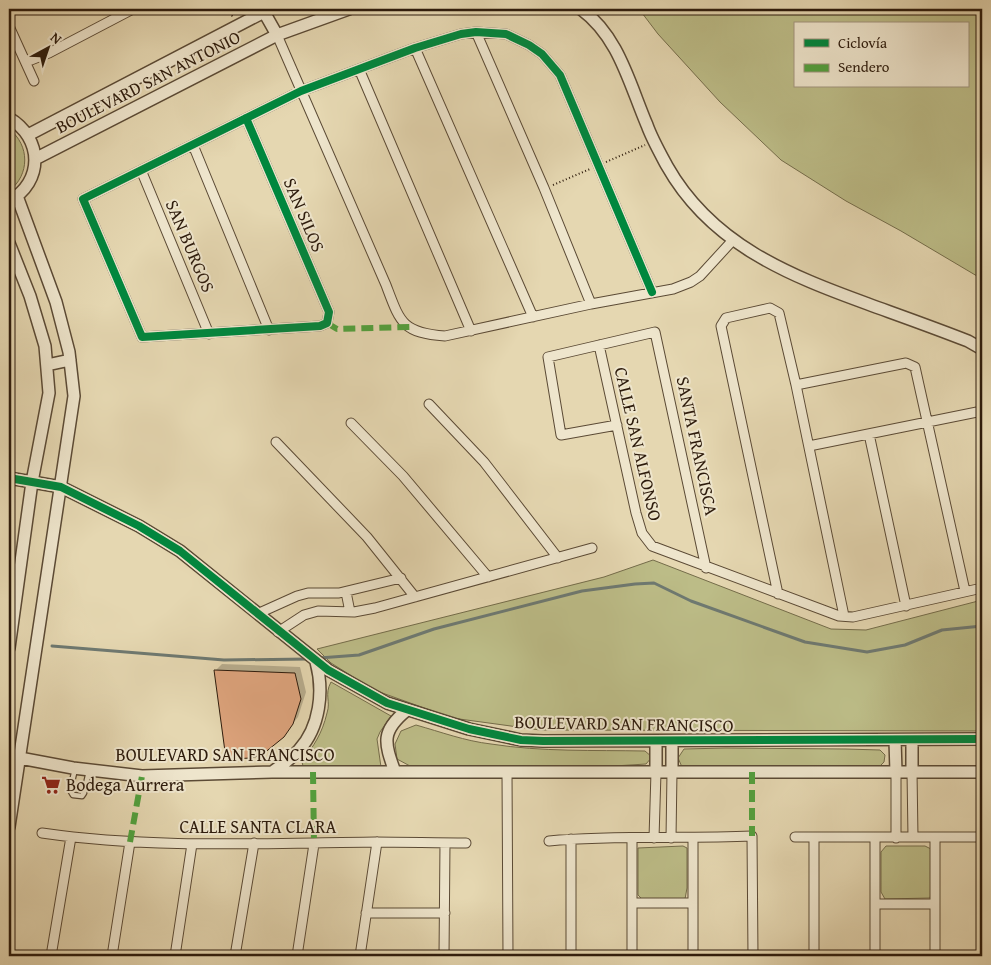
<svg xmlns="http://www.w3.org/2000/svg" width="991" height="965" font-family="'Gentium Book Plus',serif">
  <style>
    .green { fill: #bcbc87; stroke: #746c4a; fill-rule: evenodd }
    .shadow { fill: #0003 }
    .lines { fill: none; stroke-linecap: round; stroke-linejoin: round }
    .stream { stroke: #6e7971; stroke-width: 3 }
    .building { fill: #dea47d; stroke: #2d1b0c }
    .service-casing { stroke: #5b4a35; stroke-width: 7 }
    .minor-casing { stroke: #5b4a35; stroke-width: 11 }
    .tertiary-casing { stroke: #5b4a35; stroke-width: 14 }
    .path { stroke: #2d1b0c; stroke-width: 2; stroke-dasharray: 1 2.5; stroke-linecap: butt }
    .service { stroke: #eee5cc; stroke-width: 4.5 }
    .minor { stroke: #eee5cc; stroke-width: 9 }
    .tertiary { stroke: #eee5cc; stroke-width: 11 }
    .quiet { stroke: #52a13e; stroke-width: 6; stroke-dasharray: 12 6; stroke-linecap: butt }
    .cycleway-casing { stroke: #eee5cc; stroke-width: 11 }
    .cycleway { stroke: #00873e; stroke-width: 8 }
    .labels { text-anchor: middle; stroke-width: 4; stroke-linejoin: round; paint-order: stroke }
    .street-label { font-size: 18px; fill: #2d1b0c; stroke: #eee5cc }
    .poi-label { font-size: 18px; fill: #2d1b0c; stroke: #eee5cc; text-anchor: start }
  </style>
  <rect width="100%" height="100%" fill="#e5d7b1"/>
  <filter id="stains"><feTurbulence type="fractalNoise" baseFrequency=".004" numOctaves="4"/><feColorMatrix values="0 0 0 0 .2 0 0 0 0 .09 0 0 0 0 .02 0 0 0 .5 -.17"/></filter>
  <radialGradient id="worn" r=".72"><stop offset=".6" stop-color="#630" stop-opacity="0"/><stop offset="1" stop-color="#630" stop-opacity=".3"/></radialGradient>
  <!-- green -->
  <path class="green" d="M639,9H982V279L901,231L846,201L781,160L720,102L658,34ZM795,24H967V86H795Z
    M9,129C30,145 30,175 9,191Z
    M653,560L831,629L866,630L982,600V731L540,730L452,718L374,690L331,663L317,649L604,577Z
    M331,682L391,716L380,732L377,739L381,767L303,766L302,762C314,745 322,734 327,713C331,701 324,695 331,682Z
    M416,725C441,732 465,741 491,744C542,752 594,750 645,751L652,757L646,764C567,770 488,767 410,766L397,759L395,744L401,731Z
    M726,748L846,749L880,750L885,755L884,762L878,768L682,767L678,758L684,749Z
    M683,846L687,848V888L685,899L643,900L638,895V848Z
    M886,846H925L931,849L932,889L930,898L885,899L881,892V852Z"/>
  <!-- shadow -->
  <path class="shadow" d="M222,664L300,667L306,692L298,717L283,736L216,670Z"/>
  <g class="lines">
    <!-- stream -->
    <path class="stream" d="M52,646L224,660L308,659
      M319,658L359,655L434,629L582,591L635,584L654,583L691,601L805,642L867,652L905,645L942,630L982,626"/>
  </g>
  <!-- building -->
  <path class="building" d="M214,670L295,673L301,699L293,724L284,737L263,754L252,758L226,759Z"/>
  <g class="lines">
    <!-- service casing -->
    <g class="service-casing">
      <path id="service" d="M75,769L70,790L73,795L82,796L84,793L89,771"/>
    </g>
    <!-- minor casing -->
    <g class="minor-casing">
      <path id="minor" d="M9,26L34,81
        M476,32L544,188L591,304
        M277,35L386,285C400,322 402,333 445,336L591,304L673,289L691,282L700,276L733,240
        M415,48L533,317
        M26,62L49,53L133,9
        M359,69L471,331
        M246,118L329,312L327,323L320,326L142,337L83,199L301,91L415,48L461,34L476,32L506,34L529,45L542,54L560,75L652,292
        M193,145L269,330
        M141,170L209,334
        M599,345L636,513L642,533L652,546L839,616L853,617L982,588
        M796,385L906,363L915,367L965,591
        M429,404L484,462L558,558
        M351,423L403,476L488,577
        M617,425L561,435L548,357L655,332L706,568
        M869,434L906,606
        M276,442L367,537L415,597
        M809,446L982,411
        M346,592L350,612
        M778,594L721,326L726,318L770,308L779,313L796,385L844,616
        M257,614L297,596L308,593H339L401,578
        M278,632L304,615L318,611L354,612L375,608L592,548
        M507,772L508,956
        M896,772V838
        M912,772L913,837
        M42,833C153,849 264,843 375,842C406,842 436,843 466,843
        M795,837H982
        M654,838L656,772
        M671,838L672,772
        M814,838V956
        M549,841C616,835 685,839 752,836L753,956
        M632,903H693
        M875,904H935
        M366,913H445
        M51,956L71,837
        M112,956L130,842
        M175,956L192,844
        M235,956L254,843
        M297,956L314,844
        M360,956L377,842
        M444,956L445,843
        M571,956V839
        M632,956V838
        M693,956V838
        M875,956V838
        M935,956V837"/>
    </g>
    <!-- tertiary casing -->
    <g class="tertiary-casing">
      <path id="tertiary" d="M581,9C619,37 629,83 647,125C652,139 660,153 667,166C711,244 788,275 868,304C901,316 935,328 968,341L982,349
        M9,118C43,138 44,182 9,201
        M28,135L264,12L277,35
        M35,159L277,35L349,9
        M9,243L30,296L45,346L49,393L32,482L9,648
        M47,365L70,360
        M9,478L61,487L139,526L180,551L328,670L387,703L469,729L521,740L543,741L982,739
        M895,740L896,772
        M912,740V772
        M656,741V772
        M672,741V772
        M9,756L73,768L142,776L272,772H982
        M272,772C282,765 291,759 299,750C320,727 324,691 316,662
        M395,772C384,742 381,731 407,710
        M9,827L74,396L69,352L56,302L17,196"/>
    </g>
    <!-- path -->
    <path class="path" d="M229,9L233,18
      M606,162L645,145
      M553,185L590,169"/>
    <!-- service -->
    <use href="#service" class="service"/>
    <!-- minor -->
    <use href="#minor" class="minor"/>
    <!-- tertiary -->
    <use href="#tertiary" class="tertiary"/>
    <!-- quiet -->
    <path class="quiet" d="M327,323L337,329L410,327
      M313,772L314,844
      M752,772V836
      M130,842L142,776"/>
    <!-- cycleway casing -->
    <g class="cycleway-casing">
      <path id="cycleway" d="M246,118L329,312L327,323L320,326L142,337L83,199L301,91L415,48L461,34L476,32L506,34L529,45L542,54L560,75L652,292
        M9,478L61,487L139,526L180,551L328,670L387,703L469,729L521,740L543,741L982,739"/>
    </g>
    <!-- cycleway -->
    <use href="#cycleway" class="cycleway"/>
  </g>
  <!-- icons -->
  <defs>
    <g id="supermarket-bare" transform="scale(1.5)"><path d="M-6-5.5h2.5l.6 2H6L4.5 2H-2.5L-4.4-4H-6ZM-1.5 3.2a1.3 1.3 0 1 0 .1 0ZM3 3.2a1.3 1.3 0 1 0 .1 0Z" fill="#8f2418" stroke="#eee5cc" stroke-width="2.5" paint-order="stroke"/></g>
  </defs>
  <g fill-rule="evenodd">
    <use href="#supermarket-bare" x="51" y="785"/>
  </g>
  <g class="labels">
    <!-- street labels -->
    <g class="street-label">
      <text transform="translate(148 82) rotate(-27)" y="6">BOULEVARD SAN ANTONIO</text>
      <text transform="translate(304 215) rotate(67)" y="6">SAN SILOS</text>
      <text transform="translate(190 246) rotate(67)" y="6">SAN BURGOS</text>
      <text transform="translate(638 444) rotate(77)" y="6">CALLE SAN ALFONSO</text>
      <text transform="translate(697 446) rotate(78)" y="6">SANTA FRANCISCA</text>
      <text transform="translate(624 724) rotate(1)" y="6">BOULEVARD SAN FRANCISCO</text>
      <text x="225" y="761">BOULEVARD SAN FRANCISCO</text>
      <text x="258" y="833">CALLE SANTA CLARA</text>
    </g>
    <!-- poi labels -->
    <g class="poi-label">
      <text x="66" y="791">Bodega Aurrera</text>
    </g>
  </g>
  <!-- margin -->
  <rect width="991" height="965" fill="none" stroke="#e5d7b1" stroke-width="30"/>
  <rect x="10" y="10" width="971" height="945" fill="none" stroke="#2d1b0c" stroke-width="2.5"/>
  <rect x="15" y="15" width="961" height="935" fill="none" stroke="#2d1b0c"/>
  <!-- legend -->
  <rect x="794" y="22" width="175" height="65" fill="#eee5cc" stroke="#a1947f"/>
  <rect x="804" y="39" width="25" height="8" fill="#00873e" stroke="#a1947f"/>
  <text x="838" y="48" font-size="15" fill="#2d1b0c">Ciclovía</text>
  <rect x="804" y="64" width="25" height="8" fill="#52a13e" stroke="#a1947f"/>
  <text x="838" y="72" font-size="15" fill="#2d1b0c">Sendero</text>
  <!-- north arrow -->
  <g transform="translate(48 48) rotate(40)" stroke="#eee5cc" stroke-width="4" paint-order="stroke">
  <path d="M0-4L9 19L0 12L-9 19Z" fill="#2d1b0c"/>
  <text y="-8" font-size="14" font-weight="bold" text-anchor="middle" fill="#2d1b0c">N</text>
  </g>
  <rect width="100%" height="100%" filter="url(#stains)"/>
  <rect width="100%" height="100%" fill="url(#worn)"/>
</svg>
